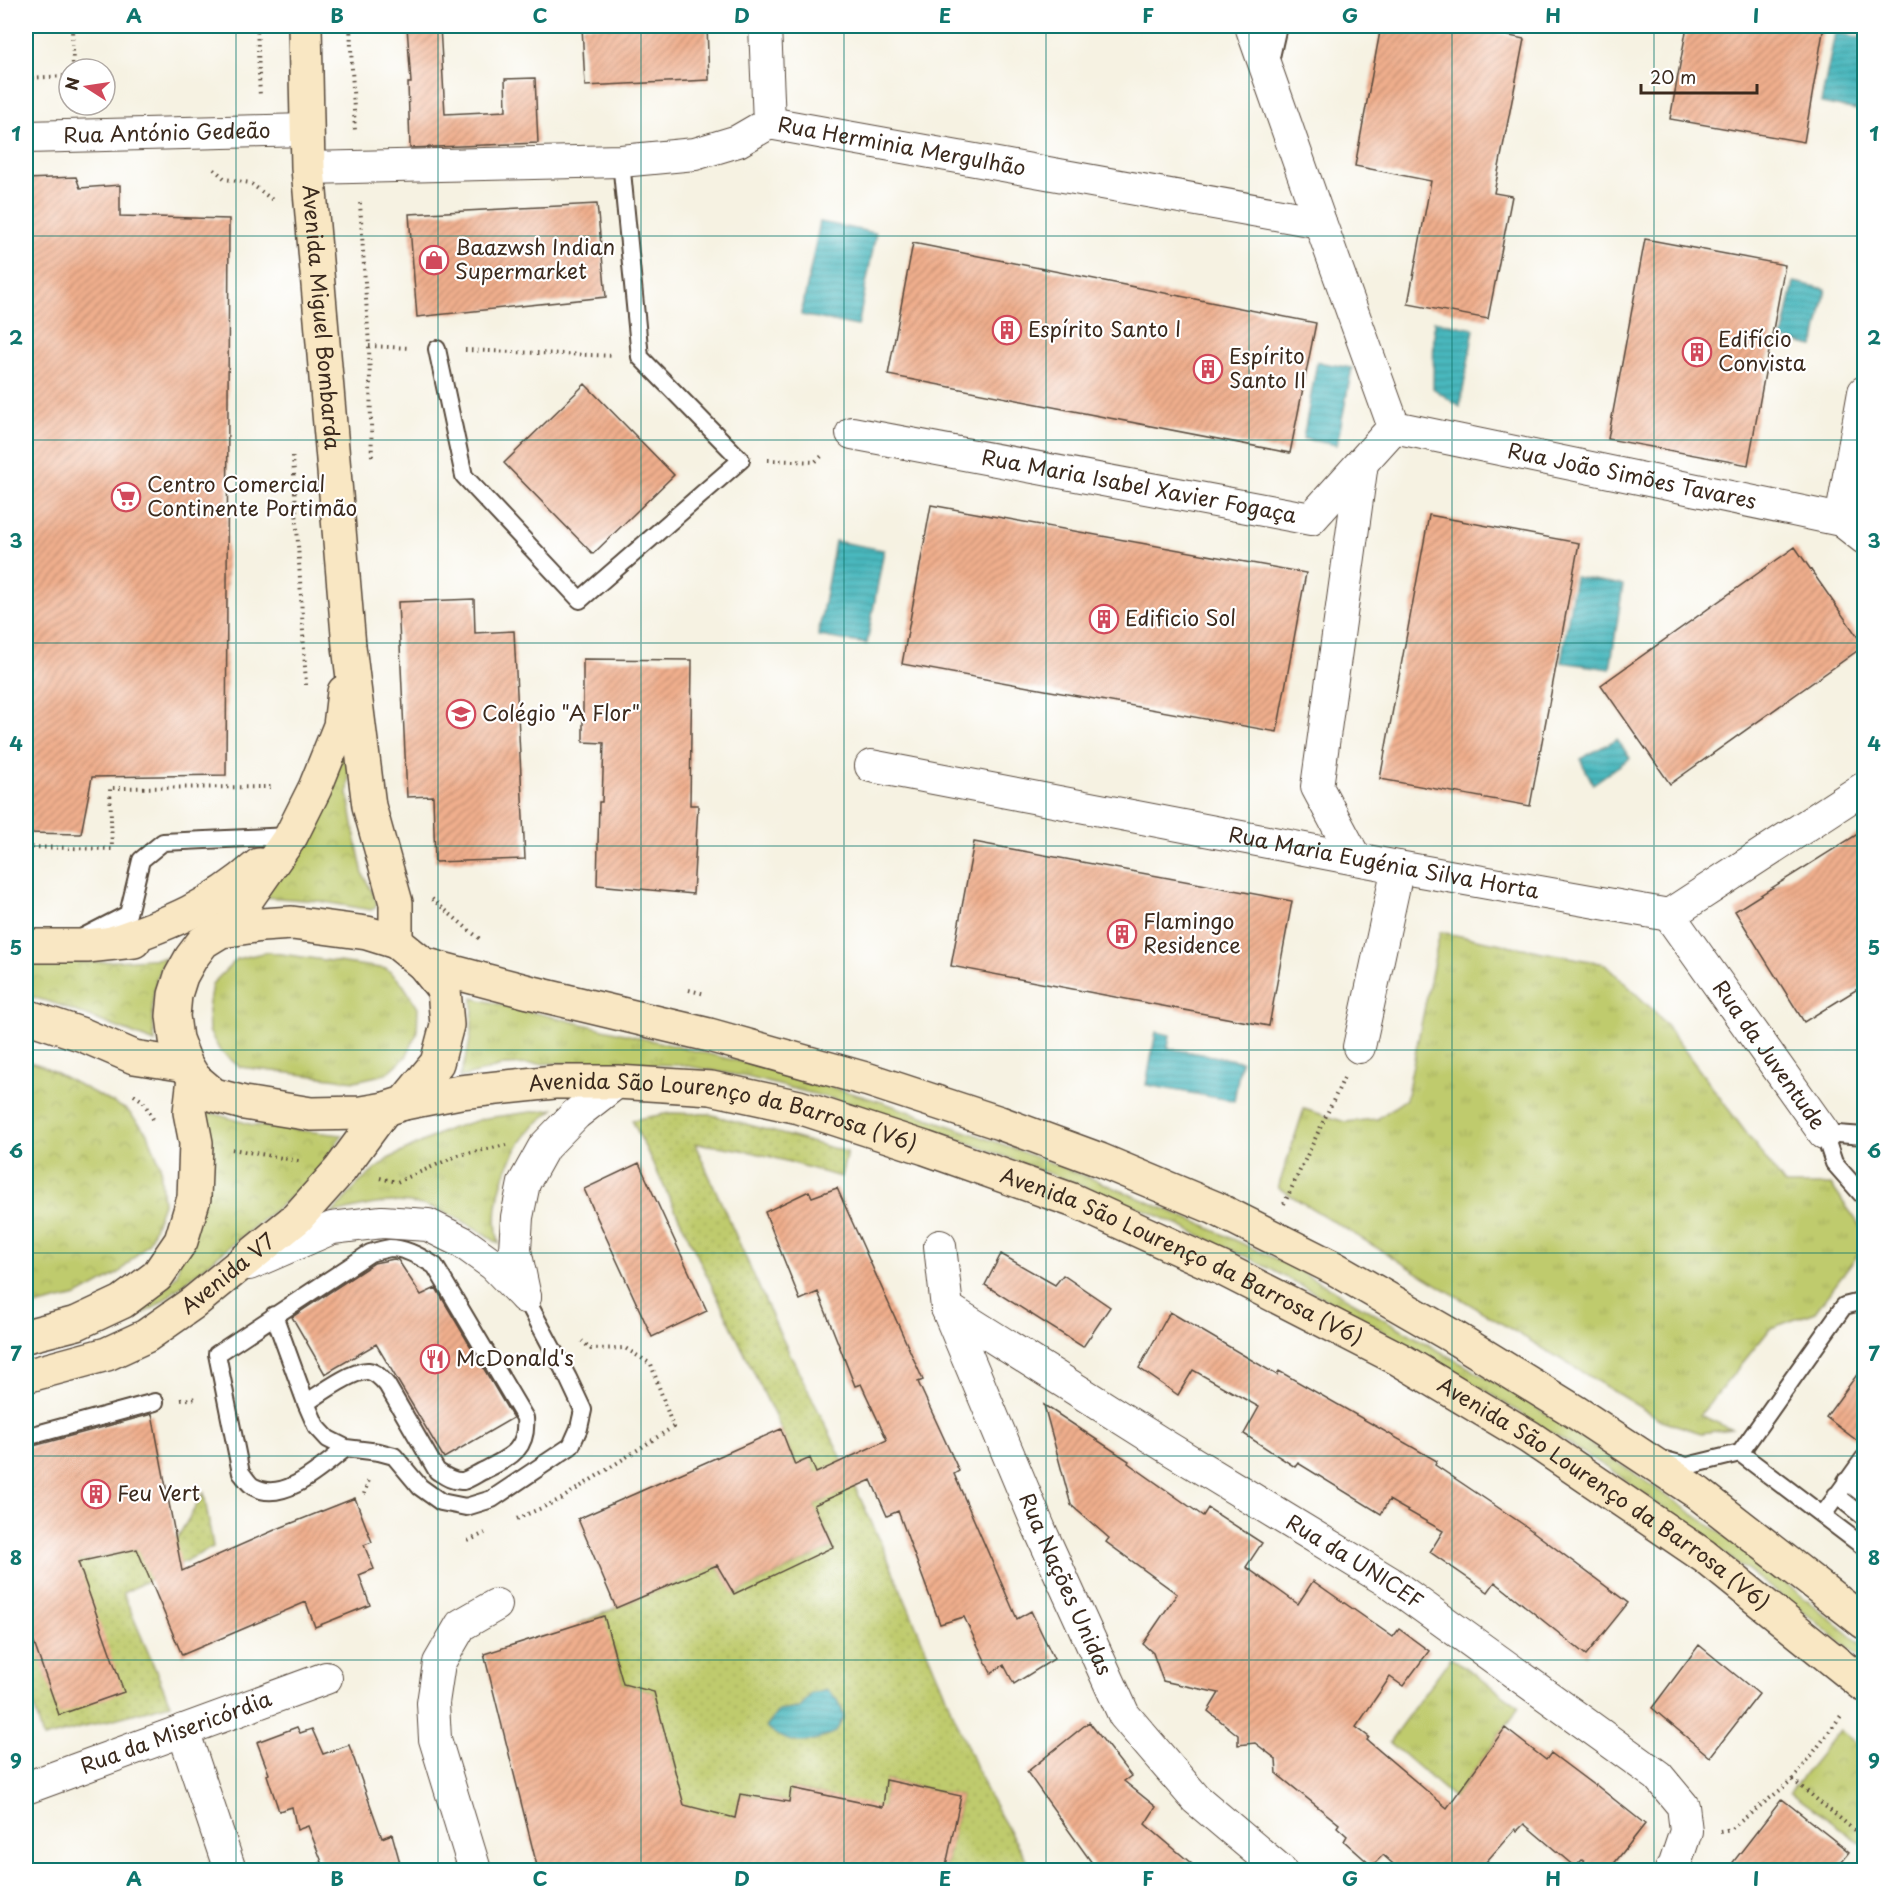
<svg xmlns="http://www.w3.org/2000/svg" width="1890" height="1896" font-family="'Playpen Sans',sans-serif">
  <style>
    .grass { fill: url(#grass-tufts); stroke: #7d7a46; stroke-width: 1.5 }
    .park { fill: url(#park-crowns); stroke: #7d7a46; stroke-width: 1.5 }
    .garden { fill: url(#garden-dots); stroke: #7d7a46; stroke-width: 1.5 }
    .water { fill: url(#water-rules); stroke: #42716e; stroke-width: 1.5 }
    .building { fill: url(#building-hatch) }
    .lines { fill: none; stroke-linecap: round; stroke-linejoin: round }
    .lane-casing { stroke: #57483b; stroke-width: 20 }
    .street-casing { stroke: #57483b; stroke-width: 34 }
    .secondary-casing { stroke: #57483b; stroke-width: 36 }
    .path { stroke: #57483b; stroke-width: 4; stroke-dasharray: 1.5 4.5; stroke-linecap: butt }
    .lane { stroke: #fff; stroke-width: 16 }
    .street { stroke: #fff; stroke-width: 32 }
    .secondary { stroke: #f9e7c3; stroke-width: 33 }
    .grid { fill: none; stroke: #0f766e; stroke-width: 1.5; stroke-opacity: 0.55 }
    .labels { text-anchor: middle; stroke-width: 4.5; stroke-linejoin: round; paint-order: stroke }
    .street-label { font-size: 21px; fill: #3b2a1e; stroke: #fff }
    .poi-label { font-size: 21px; fill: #3b2a1e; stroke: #fff; text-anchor: start }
    .neatline { fill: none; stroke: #0f766e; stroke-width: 2 }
    .grid-label { font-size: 20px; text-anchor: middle; font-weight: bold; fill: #0f766e }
  </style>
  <defs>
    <pattern id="grass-tufts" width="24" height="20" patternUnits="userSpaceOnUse" patternTransform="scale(1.5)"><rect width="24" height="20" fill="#bfcb6d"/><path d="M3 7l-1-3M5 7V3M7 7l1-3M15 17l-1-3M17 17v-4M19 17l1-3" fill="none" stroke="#a5ae5e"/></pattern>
    <pattern id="park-crowns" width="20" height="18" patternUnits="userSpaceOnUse" patternTransform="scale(1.5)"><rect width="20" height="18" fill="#bfcb6d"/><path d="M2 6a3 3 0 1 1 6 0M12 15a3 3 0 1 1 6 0" fill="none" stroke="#a5ae5e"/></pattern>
    <pattern id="garden-dots" width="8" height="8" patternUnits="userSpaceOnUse" patternTransform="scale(1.5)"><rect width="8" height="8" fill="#bfcb6d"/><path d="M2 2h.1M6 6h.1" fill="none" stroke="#a5ae5e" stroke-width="1.8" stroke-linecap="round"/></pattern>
    <pattern id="water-rules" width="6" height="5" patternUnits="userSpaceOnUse" patternTransform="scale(1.5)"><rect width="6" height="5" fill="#48b8be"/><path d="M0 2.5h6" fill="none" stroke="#3d969a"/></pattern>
    <pattern id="building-hatch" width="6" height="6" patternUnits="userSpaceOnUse" patternTransform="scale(1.5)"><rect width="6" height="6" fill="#f0af8d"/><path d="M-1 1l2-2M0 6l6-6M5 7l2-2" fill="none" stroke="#c48f73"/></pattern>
  </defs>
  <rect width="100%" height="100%" fill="#fff"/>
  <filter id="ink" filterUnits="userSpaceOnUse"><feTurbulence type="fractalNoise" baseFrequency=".0167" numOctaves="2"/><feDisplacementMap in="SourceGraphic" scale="12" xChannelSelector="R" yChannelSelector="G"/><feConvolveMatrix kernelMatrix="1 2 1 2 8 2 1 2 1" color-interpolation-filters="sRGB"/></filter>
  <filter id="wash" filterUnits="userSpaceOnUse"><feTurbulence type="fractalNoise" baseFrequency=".008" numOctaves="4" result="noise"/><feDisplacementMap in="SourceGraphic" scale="24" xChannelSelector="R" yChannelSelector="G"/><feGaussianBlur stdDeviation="1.35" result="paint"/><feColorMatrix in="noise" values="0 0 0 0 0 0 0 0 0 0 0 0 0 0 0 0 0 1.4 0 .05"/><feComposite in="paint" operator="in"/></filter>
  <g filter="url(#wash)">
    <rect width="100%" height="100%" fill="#f6f2e2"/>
    <!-- grass -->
    <path class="grass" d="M1440,932L1605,964L1659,1016L1785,1185H1831L1864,1231V1247L1815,1312L1771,1328L1700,1415L1731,1429L1701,1433L1661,1420L1278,1188L1304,1109L1345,1122L1377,1119L1406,1099Z
      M267,952L387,969L402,983L418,1008L417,1033L406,1057L386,1074L355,1081L240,1067L220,1051L209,1031L208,1010L212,984L237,959Z
      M473,998L755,1065L882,1102L999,1143L1103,1183L1196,1222L1291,1266L1525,1400L1632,1472L1734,1542L1864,1646V1662L1817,1622L1617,1474L1484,1390L1352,1313L1253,1260L1143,1209L945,1134L833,1099L747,1077L682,1065L564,1063L505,1065L459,1078C470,1050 473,1028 473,998Z
      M554,1109C548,1114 542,1119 536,1124C507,1153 489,1204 499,1244C467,1221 432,1201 392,1202C372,1203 351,1209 332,1214L358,1184L388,1159L449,1129L486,1118Z
      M1451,1657L1520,1707L1454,1798L1389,1742Z"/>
    <!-- park -->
    <path class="park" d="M341,750L350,752L348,794L355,836L363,874L377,902L375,908L371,910L319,901L264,897Z
      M165,958C150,992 151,1006 155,1042L56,1004L26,995V961L98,962Z
      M26,1061L43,1066L127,1110L148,1134L160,1165L163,1204L149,1242L119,1273L77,1296L26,1308Z
      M205,1111L253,1125L342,1135L314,1176L282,1204L155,1307L102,1333L151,1302L177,1275Z
      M1840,1730L1864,1750V1845L1790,1792Z"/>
    <!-- garden -->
    <path class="garden" d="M670,1113L709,1114L847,1152L841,1177C794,1164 745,1146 695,1144L779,1332L834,1442L881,1543L986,1791L1032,1870H945L961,1796L886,1780L882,1818L832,1797L792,1788L789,1802L741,1794L735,1818L701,1866L691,1870H674L685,1820L673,1764L654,1692L623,1684L614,1650L586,1646L578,1624L717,1565L735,1594L833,1547L814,1505L828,1499L810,1459L795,1465L781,1429L632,1120Z
      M204,1493L213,1547L123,1593L170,1704L43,1738L26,1677V1574L176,1540Z"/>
    <!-- water -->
    <path class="water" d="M1835,33L1864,38V73L1857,110L1821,103Z
      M820,222L876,233L858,326L801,315Z
      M1794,282L1826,289L1814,346L1782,339Z
      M1434,321L1474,329L1460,407L1433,388Z
      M1317,362L1352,368L1337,445L1303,439Z
      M835,541L884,550L867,644L818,636Z
      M1575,577L1623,585L1610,669L1561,662Z
      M1617,739L1630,758L1593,784L1580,759Z
      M1156,1032L1170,1035L1168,1048L1241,1061L1234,1101L1146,1085Z
      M827,1690L839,1702L844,1716L836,1732C809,1744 790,1748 766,1727L778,1711L800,1708L811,1694Z"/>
    <g id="blocks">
      <!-- building -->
      <path class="building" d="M407,26H440L445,114L506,111L505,79L535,78L538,143L410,148L408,83H411Z
        M582,26H707L709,80L585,86Z
        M1381,26H1493L1491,32L1524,39L1494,193L1512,196L1488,319L1408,304L1431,181L1355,166Z
        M1687,26H1824L1804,142L1670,119Z
        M76,177L80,188L120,185V216L229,219L226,775L92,777L81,834L26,833V179Z
        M597,204L606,297L417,317L409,214Z
        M1645,239L1785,265L1748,465L1608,439Z
        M913,243L1316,323L1290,453L888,375Z
        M585,384L674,475L593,554L504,463Z
        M931,505L1306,573L1277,732L902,664Z
        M1429,515L1579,543L1530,806L1380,779Z
        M1795,547L1864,646L1670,784L1601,685Z
        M474,599L475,633L514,631L525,859L435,862L433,796L407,797L398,602Z
        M583,659L692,660L690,805H698L693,894L597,885L599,802H602L604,743L583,742Z
        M1864,830V985L1804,1022L1735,911Z
        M974,842L1292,901L1269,1026L951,966Z
        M639,1163L707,1311L652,1337L584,1189Z
        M837,1188L923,1380L918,1382L959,1471L954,1474L1017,1619L1031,1611L1054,1659L1014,1684L1004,1665L991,1673L964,1617L940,1624L898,1511L887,1516L871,1480L814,1505L833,1547L734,1594L717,1565L616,1608L578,1519L781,1429L795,1465L810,1458L816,1473L887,1440L861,1384L855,1386L818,1292L800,1300L765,1212L809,1191L812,1197Z
        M1001,1254L1055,1285L1063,1275L1110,1307L1083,1347L985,1285Z
        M394,1259L398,1260L421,1295L436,1288L513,1418L444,1458L376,1344L325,1374L292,1317L374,1263Z
        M1170,1312L1277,1375L1279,1371L1437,1461L1435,1465L1527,1527L1628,1603L1586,1655L1495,1582L1488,1592L1430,1552L1443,1531L1389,1500L1381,1514L1298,1463L1295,1467L1244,1434L1259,1407L1193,1370L1178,1395L1139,1368Z
        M1864,1365V1446L1826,1417Z
        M1044,1405L1129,1461L1128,1463L1203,1516L1208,1508L1262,1543L1246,1567L1298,1604L1313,1581L1393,1637L1399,1629L1429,1651L1403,1686L1390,1677L1356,1727L1369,1737L1367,1740L1447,1808L1505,1728L1546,1760L1551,1753L1595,1786L1596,1785L1645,1824L1609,1870H1596L1582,1860L1575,1867L1524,1824L1517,1831L1515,1829L1479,1870H1400L1383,1855L1372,1866L1344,1841L1347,1836L1337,1827L1339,1824L1277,1774L1276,1759L1255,1743L1238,1745V1735L1208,1711L1219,1693L1163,1681L1153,1653L1143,1644L1177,1594L1106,1542L1109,1538L1071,1505Z
        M152,1414L182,1571L277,1529L355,1498L372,1542L364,1545L374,1569L359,1575L370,1605L315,1627L306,1602L182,1655L137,1549L78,1562L124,1692L59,1715L26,1620V1448Z
        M604,1616L623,1684L654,1692L684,1805L735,1818L740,1794L789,1802L791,1788L883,1807L886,1780L961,1796L945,1870H538L484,1654Z
        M1699,1645L1759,1694L1710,1757L1652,1708Z
        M1089,1722L1131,1776L1124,1781L1156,1807L1145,1824L1199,1870H1097L1027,1772Z
        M297,1727L300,1733L312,1729L323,1754L349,1745L382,1838L392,1834L402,1870H304L322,1862L308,1826L297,1830L292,1807L279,1811L267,1775L269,1774L257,1742Z
        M1782,1799L1849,1852L1835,1870H1727Z"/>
    </g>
  </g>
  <g filter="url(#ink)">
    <use href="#blocks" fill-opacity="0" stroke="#57483b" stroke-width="1.5"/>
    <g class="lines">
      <!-- lane casing -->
      <g class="lane-casing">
        <path id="lane" d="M1269,66L1278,26
          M437,349L464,476L580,600L741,460L640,357L621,161
          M81,938L128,914L141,860L163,842L290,836
          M1864,1136L1824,1133L1834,1163L1864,1197
          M274,1315L306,1403L316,1426L328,1439L346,1448L379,1452L394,1456L420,1487L441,1502L466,1507L492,1499L571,1446L579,1428L583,1410L568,1378L525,1297
          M306,1403C320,1394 352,1370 368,1371C376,1372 382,1379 387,1385L437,1471C445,1476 453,1482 463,1481C470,1479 478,1473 485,1470C510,1457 528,1450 525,1418L435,1266C423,1258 406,1248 390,1248C384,1249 377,1251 370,1253L217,1354L241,1473C245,1477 249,1485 254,1487C284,1504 324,1465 346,1448
          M26,1437L155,1402
          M1740,1453L1844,1306L1864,1301
          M1665,1460L1687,1466L1740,1453L1864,1547
          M1846,1481L1864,1495
          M1836,1495L1864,1517
          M1823,1515L1864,1458"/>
      </g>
      <!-- street casing -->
      <g class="street-casing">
        <g id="street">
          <path d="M765,26L769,123"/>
          <path id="s1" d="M26,137L307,130"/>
          <path id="s2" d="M308,168L621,161L695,154L738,141L769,123L1320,222"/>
          <path id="s3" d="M1394,427L1841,520L1864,538"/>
          <path id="s4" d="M852,433L1311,519L1394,427L1320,222L1251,26"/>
          <path d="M1841,520L1864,392"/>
          <path id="s5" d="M871,766L1398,867L1669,915L1864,788"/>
          <path d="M1355,858L1317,787L1362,463"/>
          <path id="s6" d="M1669,915L1824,1133"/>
          <path d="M1359,1047L1398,867"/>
          <path id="s7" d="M940,1246L947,1308L1040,1530L1124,1715L1196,1799L1280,1870"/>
          <path d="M249,1264L332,1228L382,1222L428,1225L462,1242L494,1265L525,1297"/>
          <path d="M525,1297L515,1250L517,1217L524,1183L544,1147L576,1114L617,1082"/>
          <path id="s8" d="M947,1308L1167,1447L1389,1582L1658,1776L1683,1806L1686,1831L1674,1867L1671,1870"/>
          <path d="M183,1730L230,1870"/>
          <path id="s9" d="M26,1788L326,1678"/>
          <path d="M475,1870L435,1739L433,1703L439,1663L461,1625L496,1605"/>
        </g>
      </g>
      <!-- secondary casing -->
      <g class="secondary-casing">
        <g id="secondary">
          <path id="s10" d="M305,26L308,168L349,646L369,806L396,903V942"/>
          <path d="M292,923L367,933L396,942L423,964L444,990L447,1025L437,1063L404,1103L385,1109L362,1113L311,1114L244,1103L214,1095L194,1078L186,1065L176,1039L173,1016L175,995L181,976L191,958L203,942L221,931L262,925Z"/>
          <path d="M228,930L249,896L291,836L315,788L340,726L344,692"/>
          <path d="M112,943C171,923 211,907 259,865"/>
          <path d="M26,946H87L134,941"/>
          <path d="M423,964L529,992L709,1035L869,1080L1000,1123L1100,1160L1215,1208L1334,1268L1452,1336L1574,1411L1698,1493L1864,1622"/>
          <path d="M26,1016L83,1035L134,1057L186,1065"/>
          <path id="s11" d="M404,1103L460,1092L554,1082H617L711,1088L799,1107L925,1148L1072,1200L1223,1269L1399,1359L1529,1437L1704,1556L1864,1685"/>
          <path d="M26,1336L77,1323L122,1302L157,1276L181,1241L194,1198L196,1143L190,1112L194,1078"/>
          <path id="s12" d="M26,1376L107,1354L146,1336L193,1303L297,1218L340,1170L385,1109"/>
        </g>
      </g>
      <!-- path -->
      <path class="path" d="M72,26L73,69
        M257,26L260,97
        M350,26L355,132
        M26,78L69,76
        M214,169L225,179L250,183L274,201
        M360,203L369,346L372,459
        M369,346L410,348
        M465,350L614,356
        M293,456L306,685
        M768,460L815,462L824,454
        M26,847L112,849L110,788L274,787
        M432,899L481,940
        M689,990L705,994
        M134,1095L143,1101L153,1119
        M232,1149L299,1161
        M380,1178L397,1182L459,1155L506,1145
        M1284,1204L1344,1078
        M181,1400L198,1398
        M364,1494L370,1477
        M517,1519L561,1499L673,1427L651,1364L625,1348L591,1349L582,1341
        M468,1541L485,1533
        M1793,1780L1843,1713
        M1855,1830L1864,1832
        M1720,1831L1731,1829L1793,1780L1864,1838"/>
      <!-- lane -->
      <use href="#lane" class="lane"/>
      <!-- street -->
      <use href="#street" class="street"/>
      <!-- secondary -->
      <use href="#secondary" class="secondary"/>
    </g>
  </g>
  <!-- grid -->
  <path class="grid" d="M236,26V1870M438,26V1870M641,26V1870M844,26V1870M1046,26V1870M1249,26V1870M1452,26V1870M1654,26V1870M26,236H1864M26,440H1864M26,643H1864M26,846H1864M26,1050H1864M26,1253H1864M26,1456H1864M26,1660H1864"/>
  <!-- icons -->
  <defs>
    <g id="shop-ring" transform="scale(1.5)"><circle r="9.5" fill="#fff" stroke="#d1495b" stroke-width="1.5"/><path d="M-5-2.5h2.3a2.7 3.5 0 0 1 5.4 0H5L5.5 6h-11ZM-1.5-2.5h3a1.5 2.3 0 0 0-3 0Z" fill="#d1495b"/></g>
    <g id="building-ring" transform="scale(1.5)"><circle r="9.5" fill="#fff" stroke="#d1495b" stroke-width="1.5"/><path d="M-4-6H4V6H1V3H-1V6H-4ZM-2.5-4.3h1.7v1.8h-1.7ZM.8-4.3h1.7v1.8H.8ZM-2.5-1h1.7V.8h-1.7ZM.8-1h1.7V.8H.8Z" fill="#d1495b"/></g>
    <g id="supermarket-ring" transform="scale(1.5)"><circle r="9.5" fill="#fff" stroke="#d1495b" stroke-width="1.5"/><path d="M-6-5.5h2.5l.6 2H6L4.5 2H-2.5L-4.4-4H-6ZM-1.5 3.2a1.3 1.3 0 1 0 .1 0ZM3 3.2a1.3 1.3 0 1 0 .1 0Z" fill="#d1495b"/></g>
    <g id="school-ring" transform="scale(1.5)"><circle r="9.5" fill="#fff" stroke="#d1495b" stroke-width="1.5"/><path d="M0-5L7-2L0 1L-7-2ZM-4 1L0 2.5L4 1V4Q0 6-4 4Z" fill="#d1495b"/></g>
    <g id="restaurant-ring" transform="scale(1.5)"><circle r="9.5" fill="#fff" stroke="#d1495b" stroke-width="1.5"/><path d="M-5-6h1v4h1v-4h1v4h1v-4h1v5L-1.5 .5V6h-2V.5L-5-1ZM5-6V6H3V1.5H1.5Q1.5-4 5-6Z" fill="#d1495b"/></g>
  </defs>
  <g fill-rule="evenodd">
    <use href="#shop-ring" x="434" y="260"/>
    <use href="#building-ring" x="1007" y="330"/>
    <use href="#building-ring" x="1697" y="352"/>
    <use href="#building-ring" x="1208" y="369"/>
    <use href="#supermarket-ring" x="126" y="497"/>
    <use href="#building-ring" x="1104" y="619"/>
    <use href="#school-ring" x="461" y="714"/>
    <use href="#building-ring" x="1122" y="934"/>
    <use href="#restaurant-ring" x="435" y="1359"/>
    <use href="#building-ring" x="96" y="1494"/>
  </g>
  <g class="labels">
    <!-- street labels -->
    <g class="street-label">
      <text dy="7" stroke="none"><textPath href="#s1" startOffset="141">Rua António Gedeão</textPath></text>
      <text dy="7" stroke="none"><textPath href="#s2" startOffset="603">Rua Herminia Mergulhão</textPath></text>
      <text dy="7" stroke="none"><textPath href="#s10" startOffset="292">Avenida Miguel Bombarda</textPath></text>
      <text dy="7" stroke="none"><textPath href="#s3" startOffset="243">Rua João Simões Tavares</textPath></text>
      <text dy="7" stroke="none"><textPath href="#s4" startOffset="292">Rua Maria Isabel Xavier Fogaça</textPath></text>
      <text dy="7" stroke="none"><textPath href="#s5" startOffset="522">Rua Maria Eugénia Silva Horta</textPath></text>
      <text dy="7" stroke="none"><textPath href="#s6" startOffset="172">Rua da Juventude</textPath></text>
      <text dy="7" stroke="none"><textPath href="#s11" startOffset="324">Avenida São Lourenço da Barrosa (V6)</textPath></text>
      <text dy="7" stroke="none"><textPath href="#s11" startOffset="810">Avenida São Lourenço da Barrosa (V6)</textPath></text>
      <text dy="7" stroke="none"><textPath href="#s12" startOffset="230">Avenida V7</textPath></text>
      <text dy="7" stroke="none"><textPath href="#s11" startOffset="1296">Avenida São Lourenço da Barrosa (V6)</textPath></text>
      <text dy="7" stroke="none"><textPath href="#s8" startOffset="480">Rua da UNICEF</textPath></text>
      <text dy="7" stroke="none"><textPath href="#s7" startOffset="363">Rua Nações Unidas</textPath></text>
      <text dy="7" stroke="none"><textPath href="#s9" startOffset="160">Rua da Misericórdia</textPath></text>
    </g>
    <!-- poi labels -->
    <g class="poi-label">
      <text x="455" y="255">Baazwsh Indian<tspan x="455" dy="24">Supermarket</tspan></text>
      <text x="1028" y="337">Espírito Santo I</text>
      <text x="1718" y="347">Edifício<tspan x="1718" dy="24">Convista</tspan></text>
      <text x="1229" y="364">Espírito<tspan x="1229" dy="24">Santo II</tspan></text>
      <text x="147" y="492">Centro Comercial<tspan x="147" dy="24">Continente Portimão</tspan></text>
      <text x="1125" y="626">Edificio Sol</text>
      <text x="482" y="721">Colégio "A Flor"</text>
      <text x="1143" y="929">Flamingo<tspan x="1143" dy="24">Residence</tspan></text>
      <text x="456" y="1366">McDonald's</text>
      <text x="117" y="1501">Feu Vert</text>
    </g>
  </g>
  <!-- margin -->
  <rect width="1890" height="1896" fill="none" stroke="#fff" stroke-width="66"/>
  <!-- north arrow -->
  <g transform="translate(87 87) rotate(282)"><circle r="28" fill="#ffffff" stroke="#b1aaa5" stroke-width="1.5"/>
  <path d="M0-4.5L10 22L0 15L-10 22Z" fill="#d1495b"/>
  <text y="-9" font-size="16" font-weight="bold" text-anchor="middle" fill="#3b2a1e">N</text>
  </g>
  <!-- scale -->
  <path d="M1641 84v9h116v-9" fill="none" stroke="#3b2a1e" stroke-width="3"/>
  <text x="1650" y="84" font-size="18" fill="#3b2a1e" stroke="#ffffff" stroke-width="4.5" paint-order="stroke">20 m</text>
  <rect x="33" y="33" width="1824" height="1830" class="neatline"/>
  <g class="grid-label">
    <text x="134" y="23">A</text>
    <text x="337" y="23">B</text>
    <text x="540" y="23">C</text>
    <text x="742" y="23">D</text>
    <text x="945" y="23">E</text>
    <text x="1148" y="23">F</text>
    <text x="1350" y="23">G</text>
    <text x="1553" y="23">H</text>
    <text x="1756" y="23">I</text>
    <text x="16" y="141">1</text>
    <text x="1874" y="141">1</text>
    <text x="16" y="345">2</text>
    <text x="1874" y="345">2</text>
    <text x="16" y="548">3</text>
    <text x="1874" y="548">3</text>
    <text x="16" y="751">4</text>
    <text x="1874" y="751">4</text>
    <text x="16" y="955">5</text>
    <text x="1874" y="955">5</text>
    <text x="16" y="1158">6</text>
    <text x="1874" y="1158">6</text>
    <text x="16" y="1361">7</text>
    <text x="1874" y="1361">7</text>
    <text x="16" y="1565">8</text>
    <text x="1874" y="1565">8</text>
    <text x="16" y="1768">9</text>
    <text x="1874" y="1768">9</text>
    <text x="134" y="1886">A</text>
    <text x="337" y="1886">B</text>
    <text x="540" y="1886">C</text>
    <text x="742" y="1886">D</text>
    <text x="945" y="1886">E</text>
    <text x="1148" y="1886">F</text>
    <text x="1350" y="1886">G</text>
    <text x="1553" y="1886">H</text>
    <text x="1756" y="1886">I</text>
  </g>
</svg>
